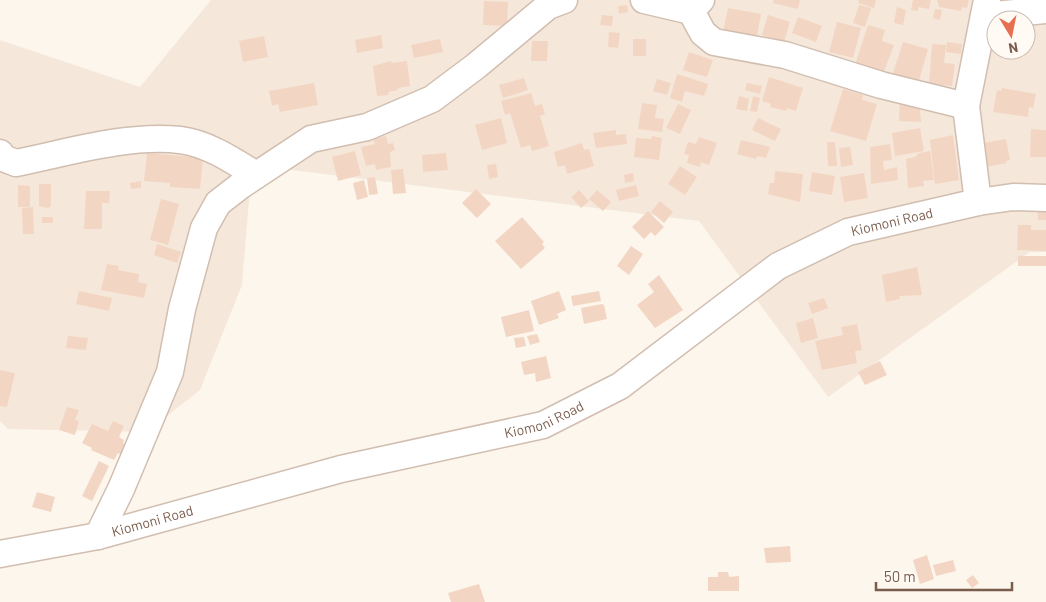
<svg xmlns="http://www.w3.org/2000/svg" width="1046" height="602" font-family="Barlow,sans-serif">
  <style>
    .residential { fill: #f5e8da; fill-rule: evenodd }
    .building { fill: #f3d5c3 }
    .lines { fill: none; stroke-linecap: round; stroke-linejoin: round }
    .minor-casing { stroke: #d1beb0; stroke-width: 29 }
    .minor { stroke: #fff; stroke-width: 26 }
    .labels { text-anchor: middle; stroke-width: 4.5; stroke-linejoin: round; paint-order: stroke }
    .street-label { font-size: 14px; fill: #7a5c4d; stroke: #fffaf3 }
  </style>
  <rect width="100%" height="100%" fill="#fdf6ec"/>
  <!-- residential -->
  <path class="residential" d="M211,0H1046V252H1030L828,397L699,221L252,165L242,285L200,390L147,432L8,429L0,421V40L140,87ZM996,20H1026V50H996Z"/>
  <!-- building -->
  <path class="building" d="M774,0H800L798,9L773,3Z
    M859,0H876L874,8L858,3Z
    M913,0H931L929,9L918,7V11L911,10Z
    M937,0H969L967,8L962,7L961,11L939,7Z
    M484,1L508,2L507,26L483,25Z
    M627,5L628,12L619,14L618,6Z
    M859,5L871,8L865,27L853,23Z
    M897,7L906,10L903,25L894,23Z
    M728,8L761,14L756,41L722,37Z
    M935,9L942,10L940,20L933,18Z
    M602,15L613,16L612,26L600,25Z
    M768,15L790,22L784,42L762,35Z
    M798,17L822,26L816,42L792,33Z
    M837,22L861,28L853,58L829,52Z
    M868,25L885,30L882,41L894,45L883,74L855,65Z
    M609,32L620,33L618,48L608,47Z
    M381,35L383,48L357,53L355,40Z
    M264,36L268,57L243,62L239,41Z
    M440,39L443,52L414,58L411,45Z
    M633,39H646V56H633Z
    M532,41H548L547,61H531Z
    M903,42L928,49L918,84L892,76Z
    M947,42L962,44L961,54L946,52Z
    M932,44L946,45L944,63L955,64L952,86L929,84Z
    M689,52L713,60L707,77L683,70Z
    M391,61L392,63L407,61L410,86L398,88V90L388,92L389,95L377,96L373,66Z
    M677,74L708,84L704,96L685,91L682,102L670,98Z
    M769,77L803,88L796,111L787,108L786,111L770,107L771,104L762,101Z
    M524,78L528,90L503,98L499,85Z
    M657,79L671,83L667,95L653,91Z
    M314,83L318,105L280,112L278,104L272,106L269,91Z
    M747,83L762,86L760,94L745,90Z
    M1002,88L1036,94L1033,108L1029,107L1028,117L993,112L997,90L1001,91Z
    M843,89L863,95L862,100L877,104L866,141L830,131Z
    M531,93L535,106L542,104L545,114L540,116L549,146L532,151L530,145L521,148L510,113L505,115L501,101Z
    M739,96L749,99L747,111L736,109Z
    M753,96L760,98L757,112L750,111Z
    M900,99L919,100L921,122L899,121Z
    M642,103L657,105L655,118L664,119L662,132L638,129Z
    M678,104L691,110L680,134L666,128Z
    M501,118L507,143L482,150L475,125Z
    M758,118L781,129L775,141L752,130Z
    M920,128L924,151L895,156L892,133Z
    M1031,129L1046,130V157H1030Z
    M616,130V135L626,134L627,144L596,148L593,133Z
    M953,135L959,180L935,184L930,140Z
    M386,136L388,144L393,143L395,150L390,152L391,167L376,170L375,164L366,166L361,147L375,144L373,139Z
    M652,136L662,138L659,160L634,157L636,138L651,139Z
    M699,137L717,143L709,165L701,162L700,167L687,163L689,155L684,154L688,142L696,144Z
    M1006,139L1010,160L1006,161V163L982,168L977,144Z
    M741,140L770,147L766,158L757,156L756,159L737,154Z
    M827,142H835L837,166H828Z
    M582,143L584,150L589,149L594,166L567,174L565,165L558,167L554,152Z
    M890,144L892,160L883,161L884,170L897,167L898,180L871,184L870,147Z
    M850,147L853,165L841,167L839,148Z
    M355,151L361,175L338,181L332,157Z
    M930,151L934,180L923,181L924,186L908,188L906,159L915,157L919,153Z
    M147,153L203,158L200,189L170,187V183L144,181Z
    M446,153L448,170L423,172L422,155Z
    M496,164L498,177L489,179L487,165Z
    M680,166L697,177L685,195L668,184Z
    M403,169L406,193L393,194L391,170Z
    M775,171L803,174L800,202L768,194L770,183H774Z
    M812,172L835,176L832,195L809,191Z
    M633,173L634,181L625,183L624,175Z
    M864,173L868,198L844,202L840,177Z
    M375,177L378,194L369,195L367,178Z
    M364,180L368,197L357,200L353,183Z
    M141,181V188L131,189L130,183Z
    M39,184H51V206L48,208L39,206Z
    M18,185L30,186V207H18Z
    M636,185L639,196L619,201L616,190Z
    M476,189L491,204L477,218L462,203Z
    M579,190L589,201L581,208L571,197Z
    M597,190L611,202L603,211L589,199Z
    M86,191H110L109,203H102V229H84Z
    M161,199L179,204L168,245L150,240Z
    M660,201L673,212L664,223L651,212Z
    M1037,203H1046V220H1038Z
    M33,207L34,234H23L22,208Z
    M648,211L664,227L655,236L651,232L644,239L632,227Z
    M42,217H53V223H42Z
    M522,217L544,242L542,244L545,248L521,269L495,241Z
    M1018,225H1031V230H1046V251L1017,250Z
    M157,244L181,252L177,263L154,255Z
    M631,246L643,254L629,275L617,266Z
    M1018,256H1046V266H1018Z
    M107,264L119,266L118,270L139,274L138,282L147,284L144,298L101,290Z
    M917,267L922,295L899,296L900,299L886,302L882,275Z
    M659,275L683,310L655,328L637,305L654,292L648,284Z
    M79,291L112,298L109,311L76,304Z
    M559,291L566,310L557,314L559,318L539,325L531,301Z
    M599,291L601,301L573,306L571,296Z
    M824,298L828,308L812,314L808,303Z
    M602,304L604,305L607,319L584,324L581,308Z
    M529,310L534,331L506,337L501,317Z
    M813,318L818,338L801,343L796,323Z
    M857,324L862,350L855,351L857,363L822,370L815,341L843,335L841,327Z
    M537,334L540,342L530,345L527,336Z
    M68,336L88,338L86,350L66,348Z
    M524,337L526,346L516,348L514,338Z
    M546,356L551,378L536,382L535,373L524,375L521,362Z
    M880,361L887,375L865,385L858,372Z
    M0,370L15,373L7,407L0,406Z
    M67,407L79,410L75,420L79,421L75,435L59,430Z
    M113,421L124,426L119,437L124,440L123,443L127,446L122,455L118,453L114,460L91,450L92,448L82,443L92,424L108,431Z
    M99,461L109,466L92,501L82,496Z
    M37,492L55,497L51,512L32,507Z
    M790,546L791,562L766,563L764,548Z
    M927,555L934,579L920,584L913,560Z
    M953,560L956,571L936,576L933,565Z
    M718,572H728L729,577L739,576V591H708V577H718Z
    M973,575L979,583L972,588L966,580Z
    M479,584L485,602H451L448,593Z"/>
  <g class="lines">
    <!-- minor casing -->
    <g class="minor-casing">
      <g id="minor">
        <path d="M644,0L691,11L701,0"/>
        <path d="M691,11L703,33L714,42L785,55L881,85L966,106"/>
        <path d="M984,16L1046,10"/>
        <path d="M0,153L3,158L16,163C66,153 128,134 180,140C207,143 234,161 256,175"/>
        <path d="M978,202L966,106L987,0"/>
        <path d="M98,536L121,489L170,372L182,309L204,228L218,203L240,186L311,139L367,127L432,99L476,66L548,6L564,0"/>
        <path id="s1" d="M0,554L98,536L341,469L543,425L620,386L778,266L848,232L978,202L1013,197L1046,198"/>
      </g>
    </g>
    <!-- minor -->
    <use href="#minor" class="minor"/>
  </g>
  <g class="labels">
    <!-- street labels -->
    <g class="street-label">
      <text dy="5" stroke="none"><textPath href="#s1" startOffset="966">Kiomoni Road</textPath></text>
      <text dy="5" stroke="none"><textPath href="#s1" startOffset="561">Kiomoni Road</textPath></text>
      <text dy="5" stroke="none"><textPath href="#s1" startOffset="156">Kiomoni Road</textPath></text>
    </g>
  </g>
  <!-- north arrow -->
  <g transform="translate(1011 35) rotate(170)"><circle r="24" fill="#fffaf3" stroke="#cabbb1"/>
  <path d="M0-4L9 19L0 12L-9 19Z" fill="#e76f51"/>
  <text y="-8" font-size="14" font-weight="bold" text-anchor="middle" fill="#7a5c4d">N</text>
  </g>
  <!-- scale -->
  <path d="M876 582v8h136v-8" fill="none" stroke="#7a5c4d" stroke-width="2.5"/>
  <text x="884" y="582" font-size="15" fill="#7a5c4d" stroke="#fffaf3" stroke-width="4" paint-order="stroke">50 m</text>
</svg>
